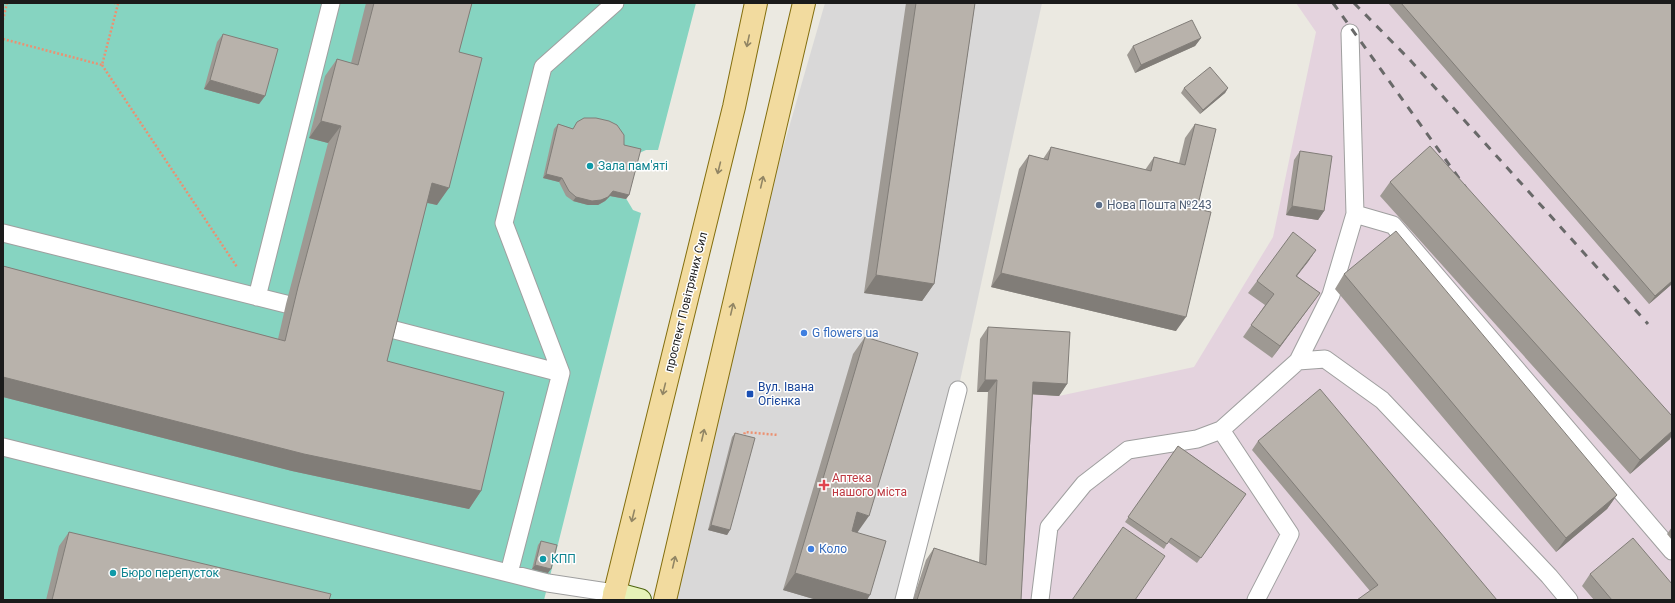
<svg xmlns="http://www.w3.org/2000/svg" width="1675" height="603" font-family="Roboto,sans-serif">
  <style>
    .residential { fill: #d9d8d8 }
    .industrial { fill: #e4d3de }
    .pitch { fill: #86d4c1 }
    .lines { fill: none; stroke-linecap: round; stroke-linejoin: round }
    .lane-casing { stroke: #9f9f9f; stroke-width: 19 }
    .secondary-casing { stroke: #4e650f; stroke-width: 24 }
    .primary-casing { stroke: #836e0e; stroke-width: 24 }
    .path { stroke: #eb9172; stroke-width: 2.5; stroke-dasharray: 2 2; stroke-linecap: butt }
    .lane { stroke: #fff; stroke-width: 17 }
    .secondary { stroke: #e6f2b8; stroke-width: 22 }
    .primary { stroke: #f2db9f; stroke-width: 22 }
    .rail { stroke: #696969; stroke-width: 3; stroke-dasharray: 8 8; stroke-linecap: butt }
    .wall { fill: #9e9993 }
    .shaded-wall { fill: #817d78 }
    .building { fill: #b8b2ab; stroke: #817d78 }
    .oneway { stroke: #918564 }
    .culture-dot { fill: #0f9aa8; stroke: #fff; stroke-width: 1.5 }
    .service-dot { fill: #5c6f8a; stroke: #fff; stroke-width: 1.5 }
    .shop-dot { fill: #3f7fe0; stroke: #fff; stroke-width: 1.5 }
    .transit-dot { fill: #1a4fb4; stroke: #fff; stroke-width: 1.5 }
    .health-dot { fill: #e0444e; stroke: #fff; stroke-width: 1.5 }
    .labels { text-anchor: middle; stroke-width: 3; stroke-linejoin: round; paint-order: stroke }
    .culture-label { font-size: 12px; fill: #0d838f; stroke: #fff; text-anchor: start }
    .service-label { font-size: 12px; fill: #4e5e75; stroke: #fff; text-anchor: start }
    .street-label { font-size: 12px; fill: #1b1b1b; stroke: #fff }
    .shop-label { font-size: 12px; fill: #366cbe; stroke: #fff; text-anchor: start }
    .transit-label { font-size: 12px; fill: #164399; stroke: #fff; text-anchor: start }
    .health-label { font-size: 12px; fill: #be3a42; stroke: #fff; text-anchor: start }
  </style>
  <rect width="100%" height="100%" fill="#ebe9e1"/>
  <!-- residential -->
  <path class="residential" d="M825,3H1042L958,390L904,600H665L715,383Z"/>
  <!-- industrial -->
  <path class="industrial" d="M1296,3H1672V600H1014L1025,394L1059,396L1194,367L1273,237L1316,32Z"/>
  <!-- pitch -->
  <path class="pitch" d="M3,3H696L658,150H646L630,157L621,190L633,210L641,213L544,600H3Z"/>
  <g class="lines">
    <!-- lane casing -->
    <g class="lane-casing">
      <path id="lane" d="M1355,214L1393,225L1672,551
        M3,233L286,304
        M257,297L331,3
        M387,328L561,373
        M1298,361L1325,359L1382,400L1549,576L1569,600
        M1221,430L1290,534L1256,600
        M3,447L548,583L614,593
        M509,573L561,373L504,223L543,67L615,3
        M904,600L958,390
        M1040,600L1049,527L1084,484L1128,450L1197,439L1221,430L1298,361L1331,295L1355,214L1350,33"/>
    </g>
    <!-- secondary casing -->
    <g class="secondary-casing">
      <path id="secondary" d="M614,593L640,600"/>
    </g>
    <!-- primary casing -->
    <g class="primary-casing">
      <path id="primary" d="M613,600L734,107L756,3
        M665,600L804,3"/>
    </g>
    <!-- path -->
    <path class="path" d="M3,20L7,3
      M3,39L102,65L118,4L114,3
      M102,65L237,267
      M743,438L745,432L778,435"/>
    <!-- lane -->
    <use href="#lane" class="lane"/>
    <!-- secondary -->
    <use href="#secondary" class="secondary"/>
    <!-- primary -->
    <use href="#primary" class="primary"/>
    <!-- rail -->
    <path class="rail" d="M1333,3L1466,188
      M1354,3L1410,60L1648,324"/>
  </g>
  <!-- wall -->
  <path class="wall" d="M366,3H472L459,52L437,205L427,203L387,361L481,491L469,509L292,471L3,397V266L278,339L286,304L328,143L309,138L325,76L337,59L351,63Z
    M906,3H975L934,284L922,301L864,293Z
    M1388,3H1672V284L1649,304Z
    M223,34L265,96L259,104L204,89L217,42Z
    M1201,38L1195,46L1135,73L1127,55L1133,46Z
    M1184,88H1228L1225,93L1200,114L1181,93Z
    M558,124L624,145L629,195L626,199L610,196L605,201L598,205H588L573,201L566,196L559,182L543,178L554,129Z
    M1195,124L1197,209L1176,331L991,287L1019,169L1029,155L1043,159L1051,147L1145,170L1154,157L1179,163L1185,138Z
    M1300,151L1324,211L1318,220L1286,215L1294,160Z
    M1390,182L1670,439L1630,474L1380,196Z
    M1316,250L1297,276L1320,293L1272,358L1243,337L1265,305L1248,293L1257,281Z
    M1344,274L1617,495L1607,509L1556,552L1335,289Z
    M988,327L1067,384L1059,396L1033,394L1021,600H913L926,560L934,548L979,562L988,392H977L980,339Z
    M865,337L857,533L867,600H817L783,590L853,354Z
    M735,433L730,530L727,535L708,530L732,437Z
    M1258,441L1497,600L1370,591L1252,450Z
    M1178,446L1246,494L1197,563L1168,542L1164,549L1125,522Z
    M1672,527V540L1667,534Z
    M69,532L329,600H46L59,546Z
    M541,541L548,573L532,569L538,545Z
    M1590,574L1672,600H1594L1582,586Z"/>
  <!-- shaded-wall -->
  <path class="shaded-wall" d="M1201,38L1195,46L1135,73L1141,65Z
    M210,80L265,96L259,104L204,89Z
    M1228,88L1225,93L1200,114L1203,110Z
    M321,121L341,126L328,143L309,138Z
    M546,174L562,178L559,182L543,178Z
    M432,183L449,188L437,205L420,201Z
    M613,191L629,195L626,199L610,196L605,201L598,205H588L573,201L576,197Z
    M1292,206L1324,211L1318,220L1286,215Z
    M1316,250L1308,262L1288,287L1296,276Z
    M1001,273L1186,317L1176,331L991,287Z
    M876,275L934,284L922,301L864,293Z
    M1672,281V284L1649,304L1655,296Z
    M1320,293L1311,305L1272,358L1280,346Z
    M3,377L481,491L469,509L292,471L3,397Z
    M985,380H997L988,392H977Z
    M1033,382L1067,384L1059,396L1025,394Z
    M1672,431V435L1670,439L1630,474L1640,460Z
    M1617,495L1607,509L1556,552L1566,538Z
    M857,512L869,516L857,533L845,529Z
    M711,525L730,530L727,535L708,530Z
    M535,565L551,569L548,573L532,569Z
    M795,573L870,595L867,600H817L783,590Z"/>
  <!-- building -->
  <path class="building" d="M374,3H472L459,52L482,58L449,188L432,183L387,361L504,392L481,491L304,454L3,377V266L285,341L298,287L341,126L321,121L337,59L358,65Z
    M916,3H975L934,284L876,275Z
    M1401,3H1672V281L1655,296Z
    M1192,20L1201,38L1141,65L1133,46Z
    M223,34L278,49L265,96L210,80Z
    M1210,67L1228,88L1203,110L1184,88Z
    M584,118H596L609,121L617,125L624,135V145L641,149L629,195L613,191L608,197L601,200L592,201L576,197L569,191L562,178L546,174L558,124L573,129L577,122Z
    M1195,124L1216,129L1197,209L1211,212L1186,317L1001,273L1029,155L1048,160L1051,147L1151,171L1154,157L1185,165Z
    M1430,146L1672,416V431L1640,460L1390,182Z
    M1300,151L1332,156L1324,211L1292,206Z
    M1396,231L1617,495L1566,538L1344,274Z
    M1293,232L1316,250L1296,276L1320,293L1280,346L1251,325L1274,294L1257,281Z
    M988,327L1070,332L1067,384L1033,382L1021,600H917L934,548L986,565L997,380H985Z
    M865,337L918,353L869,516L857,512L852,531L886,541L870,595L795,573Z
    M1320,389L1497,600H1357L1378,585L1258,441Z
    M735,433L755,438L730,530L711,525Z
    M1178,446L1246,494L1201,558L1171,538L1167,544L1128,517Z
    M1123,527L1165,556L1135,600H1072Z
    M69,532L331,594L329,600H52Z
    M1633,538L1672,584V600H1612L1590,574Z
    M541,541L557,545L551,569L535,565Z"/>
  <!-- one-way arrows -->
  <defs><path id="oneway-shaft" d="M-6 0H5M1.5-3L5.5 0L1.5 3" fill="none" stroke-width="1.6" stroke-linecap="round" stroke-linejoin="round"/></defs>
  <g class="oneway">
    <use href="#oneway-shaft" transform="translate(748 41) rotate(102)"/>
    <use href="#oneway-shaft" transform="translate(719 168) rotate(104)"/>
    <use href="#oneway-shaft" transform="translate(762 182) rotate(-77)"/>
    <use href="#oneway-shaft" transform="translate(732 309) rotate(-77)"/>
    <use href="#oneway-shaft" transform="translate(664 389) rotate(104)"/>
    <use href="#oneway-shaft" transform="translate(703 435) rotate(-77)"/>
    <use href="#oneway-shaft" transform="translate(633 516) rotate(104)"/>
    <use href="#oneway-shaft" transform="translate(674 562) rotate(-77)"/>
  </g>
  <!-- markers -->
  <g class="culture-dot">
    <circle cx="590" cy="166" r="4"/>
    <circle cx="543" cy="559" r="4"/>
    <circle cx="113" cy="573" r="4"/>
  </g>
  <circle class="service-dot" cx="1099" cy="205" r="4"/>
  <g class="shop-dot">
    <circle cx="804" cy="333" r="4"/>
    <circle cx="811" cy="549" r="4"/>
  </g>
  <rect class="transit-dot" x="746" y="390" width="8" height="8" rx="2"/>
  <path class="health-dot" d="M822 479h4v4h4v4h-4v4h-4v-4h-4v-4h4z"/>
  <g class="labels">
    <!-- culture labels -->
    <g class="culture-label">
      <text x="598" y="170">Зала пам'яті</text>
      <text x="551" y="563">КПП</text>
      <text x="121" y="577">Бюро перепусток</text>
    </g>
    <!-- service labels -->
    <g class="service-label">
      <text x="1107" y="209">Нова Пошта №243</text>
    </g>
    <!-- street labels -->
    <g class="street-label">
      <text transform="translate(686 302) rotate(-76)" y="4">проспект Повітряних Сил</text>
    </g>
    <!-- shop labels -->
    <g class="shop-label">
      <text x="812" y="337">G flowers ua</text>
      <text x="819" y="553">Коло</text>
    </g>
    <!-- transit labels -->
    <g class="transit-label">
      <text x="758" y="391">Вул. Івана<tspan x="758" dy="14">Огієнка</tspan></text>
    </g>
    <!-- health labels -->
    <g class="health-label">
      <text x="832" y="482">Аптека<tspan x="832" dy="14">нашого міста</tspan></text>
    </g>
  </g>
  <!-- border -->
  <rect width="1675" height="603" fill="none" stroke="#1b1b1b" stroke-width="8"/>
</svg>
